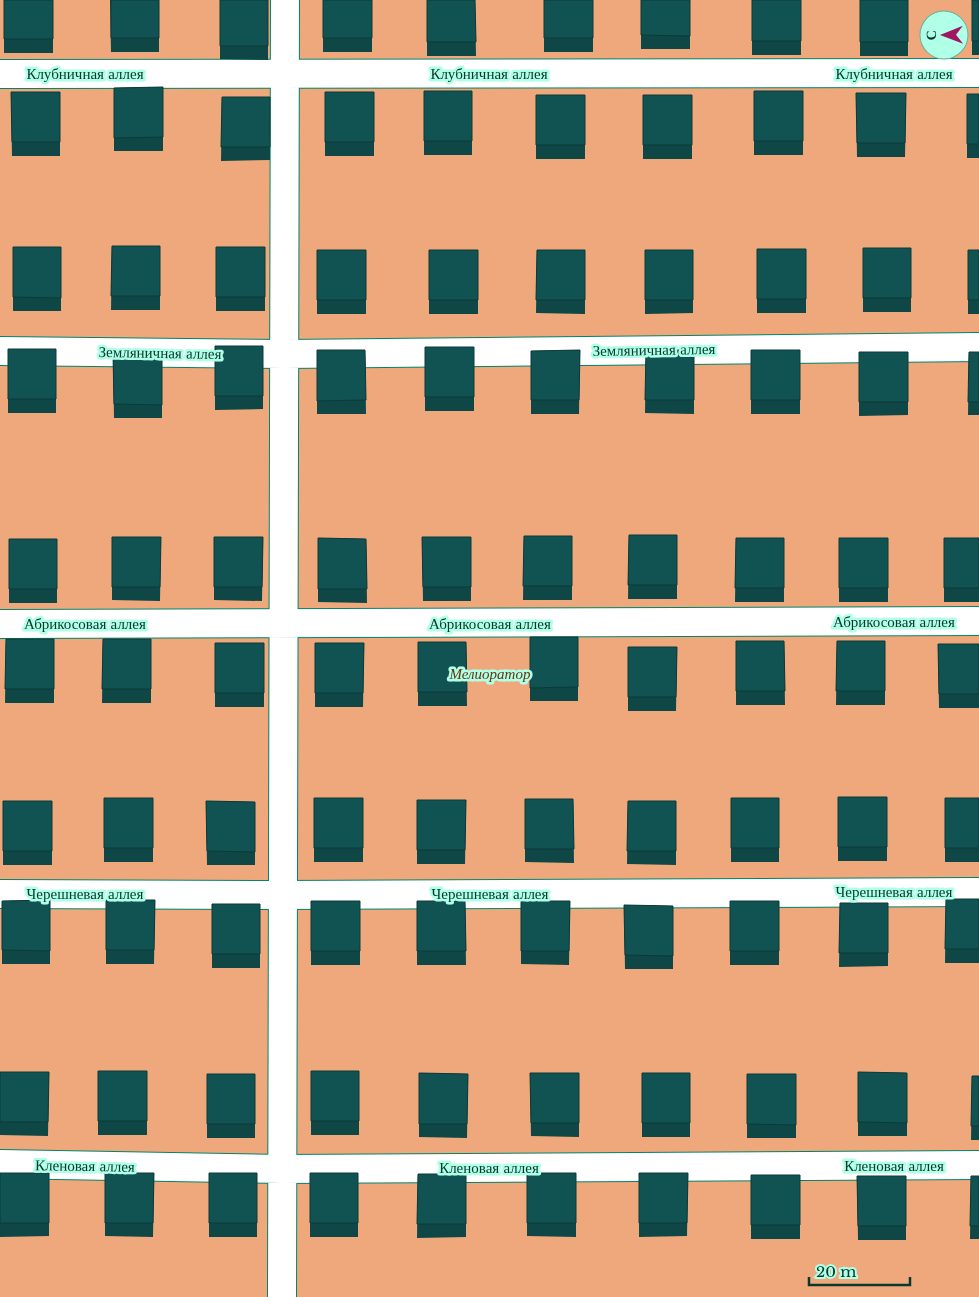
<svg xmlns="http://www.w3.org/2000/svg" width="979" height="1297" font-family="'Libre Baskerville',serif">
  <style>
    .green { fill: #eea87b; fill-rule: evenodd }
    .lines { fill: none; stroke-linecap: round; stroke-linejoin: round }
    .street-casing { stroke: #01846c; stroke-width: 30 }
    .street { stroke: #fff; stroke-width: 28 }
    .wall { fill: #0f4747 }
    .building { fill: #115352; stroke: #0c3a39 }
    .labels { text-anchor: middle; stroke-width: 5; stroke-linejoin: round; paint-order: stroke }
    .street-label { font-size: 15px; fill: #0a382e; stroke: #b0ffe7 }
    .park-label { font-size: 15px; font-style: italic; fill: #67350e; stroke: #b0ffe7 }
  </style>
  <rect width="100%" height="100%" fill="#90f5d8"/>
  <!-- green -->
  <path class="green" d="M0,0H979V1297H0ZM929,20H959V50H929Z"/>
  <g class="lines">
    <!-- street casing -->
    <g class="street-casing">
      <path id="street" d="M0,74L979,73
        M0,351L285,354L979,347
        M0,624L979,621
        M0,894L283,895L979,892
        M0,1164L282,1169L979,1165
        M282,1297L285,0"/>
    </g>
    <!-- street -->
    <use href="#street" class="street"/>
  </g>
  <!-- wall -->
  <path class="wall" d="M4,0H53V53H4Z
    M110,0H159V52H111Z
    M220,0H268V60L220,59Z
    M323,0H372V52H323Z
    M427,0H475L476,56H427Z
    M544,0H593V52H544Z
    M641,0H690V49H641Z
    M752,0H801V55H752Z
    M860,0H908V56H860Z
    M972,0H979V55H972Z
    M163,87V151H114V88Z
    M424,91H472V155H424Z
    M754,91H803V155H754Z
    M11,92H60V156H12Z
    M325,92H374V156H325Z
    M856,93H906L905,157H857Z
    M967,94H979V158H967Z
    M536,95H585V159H536Z
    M643,95H692V159H643Z
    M222,97H270V160L221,161Z
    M112,246H160V310H111Z
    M13,247H61V311H13Z
    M216,247H265V311H216Z
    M863,248H911V312H863Z
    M757,249H806V313H757Z
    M317,250H366V314H317Z
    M429,250H478V314H429Z
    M537,250H585V314L536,313Z
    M645,250H693V313L645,314Z
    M968,250H979V314H968Z
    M215,346H263V409L215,410Z
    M425,347H474V411H425Z
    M8,349H56V413H8Z
    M317,350H365L366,414H317Z
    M580,350L579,414H531V351Z
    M646,350H694V414L645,413Z
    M751,350H800V414H751Z
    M859,352H908V415L859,416Z
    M969,352H979V415H968Z
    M113,354L162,355V418H114Z
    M629,535H677V599H628Z
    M524,536H572V600H523Z
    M112,537H161L160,601L112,600Z
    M214,537H263L262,601L214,600Z
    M422,537H471V601H423Z
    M318,538L366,539L367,603L318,602Z
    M736,538H784V602H735Z
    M839,538H888V602H839Z
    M944,538H979V602H944Z
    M9,539H57V603H9Z
    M530,637H578V701H530Z
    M6,639H54V703H5Z
    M103,639H151V703H102Z
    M736,641H784L785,705H736Z
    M837,641H885V705H836Z
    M418,642H466L467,706H418Z
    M215,643H264V707H215Z
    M315,643H364L363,707H315Z
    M938,644H979V708H939Z
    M628,647H677L676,711H628Z
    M838,797H887V861H838Z
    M104,798H153V862H104Z
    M314,798H363V862H314Z
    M731,798H779V862H731Z
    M945,798H979V862H945Z
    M525,799H573L574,863L525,862Z
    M417,800H466L465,864H417Z
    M3,801H52V865H3Z
    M206,801L255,802V865H207Z
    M628,801H676V865L627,864Z
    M946,899H979V963H945Z
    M50,900V964H2V901Z
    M106,900H155L154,964H106Z
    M311,901H360V965H311Z
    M417,901H465L466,965H417Z
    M521,901H570L569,965L521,964Z
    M730,901H779V965H730Z
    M840,903H888V966L839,967Z
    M212,904H260V968H212Z
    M624,905L673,906V969H625Z
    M98,1071H147V1135H98Z
    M311,1071H359V1135H311Z
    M0,1072H49L48,1136L0,1135Z
    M858,1072L907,1073V1136H858Z
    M419,1073L468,1074L467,1138L419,1137Z
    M530,1073H579V1137L531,1136Z
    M642,1073H690V1137H642Z
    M207,1074H255V1138H207Z
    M747,1074H796V1138H747Z
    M972,1076H979V1140H971Z
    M0,1173H49V1236L0,1237Z
    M105,1173H154L153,1237L105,1236Z
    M209,1173H257V1237H209Z
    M310,1173H358V1237H310Z
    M527,1173H576V1237L527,1236Z
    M639,1173H688L687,1236L639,1237Z
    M418,1174H466V1237L417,1238Z
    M751,1175H800V1239H751Z
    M857,1176H906V1240H858Z
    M971,1176H979V1239H970Z"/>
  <!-- building -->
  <path class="building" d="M4,0H53V39H4Z
    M111,0H159V38H111Z
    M220,0H268V46H220Z
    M323,0H372V38H323Z
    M427,0H475L476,42H427Z
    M544,0H593V38H544Z
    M641,0H690V36L641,35Z
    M752,0H801V41H752Z
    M860,0H908V42H860Z
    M972,0H979V41H972Z
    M163,87V137L114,138V88Z
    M424,91H472V141H424Z
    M754,91H803V141H754Z
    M11,92H60V142H12Z
    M325,92H374V142H325Z
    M856,93H906L905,143H857Z
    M967,94H979V144H967Z
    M536,95H585V145H536Z
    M643,95H692V145H643Z
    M222,97H270V147H221Z
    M112,246H160V296H111Z
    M13,247H61V298L13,297Z
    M216,247H265V297H216Z
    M863,248H911V298H863Z
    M757,249H806V299H757Z
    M317,250H366V300H317Z
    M429,250H478V300H429Z
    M537,250H585V300H536Z
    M645,250H693V300H645Z
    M968,250H979V300H968Z
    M215,346H263V396H215Z
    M425,347H474V397H425Z
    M8,349H56V399H8Z
    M317,350H365L366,400L317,401Z
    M580,350L579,400H531V351Z
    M646,350H694V400H645Z
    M751,350H800V400H751Z
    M859,352H908V402H859Z
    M969,352H979V402H968Z
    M113,354L162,355V405L114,404Z
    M629,535H677V585H628Z
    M524,536H572V586H523Z
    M112,537H161L160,587H112Z
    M214,537H263L262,587H214Z
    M422,537H471V587H423Z
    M318,538L366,539L367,589H318Z
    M736,538H784V588H735Z
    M839,538H888V588H839Z
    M944,538H979V588H944Z
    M9,539H57V589H9Z
    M530,637H578V687L530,688Z
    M6,639H54V689H5Z
    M103,639H151V689H102Z
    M736,641H784L785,691H736Z
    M837,641H885V691H836Z
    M418,642H466L467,692H418Z
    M215,643H264V693H215Z
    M315,643H364L363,693H315Z
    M938,644H979V694H939Z
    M628,647H677L676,697H628Z
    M838,797H887V847H838Z
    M104,798H153V848H104Z
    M314,798H363V848H314Z
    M731,798H779V848H731Z
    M945,798H979V848H945Z
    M525,799H573L574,849H525Z
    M417,800H466L465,850H417Z
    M3,801H52V851H3Z
    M206,801L255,802V852L207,851Z
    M628,801H676V851H627Z
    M946,899H979V949H945Z
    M50,900V951L2,950V901Z
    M106,900H155L154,950H106Z
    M311,901H360V951H311Z
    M417,901H465L466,951H417Z
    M521,901H570L569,951H521Z
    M730,901H779V951H730Z
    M840,903H888V953H839Z
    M212,904H260V954H212Z
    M624,905L673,906V956L625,955Z
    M98,1071H147V1121H98Z
    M311,1071H359V1121H311Z
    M0,1072H49L48,1122H0Z
    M858,1072L907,1073V1123L858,1122Z
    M419,1073L468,1074L467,1124H419Z
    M530,1073H579V1123H531Z
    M642,1073H690V1123H642Z
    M207,1074H255V1124H207Z
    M747,1074H796V1125L747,1124Z
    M972,1076H979V1126H971Z
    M0,1173H49V1223H0Z
    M105,1173H154L153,1223H105Z
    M209,1173H257V1223H209Z
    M310,1173H358V1223H310Z
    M527,1173H576V1223H527Z
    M639,1173H688L687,1223H639Z
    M418,1174H466V1224H417Z
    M751,1175H800V1225H751Z
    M857,1176H906V1226H858Z
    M971,1176H979V1226H970Z"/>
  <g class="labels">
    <!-- street labels -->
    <g class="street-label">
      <text x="85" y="79">Клубничная аллея</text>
      <text x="489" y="79">Клубничная аллея</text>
      <text x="894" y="79">Клубничная аллея</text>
      <text transform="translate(654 350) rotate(-1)" y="5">Земляничная аллея</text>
      <text transform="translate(160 353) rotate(1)" y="5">Земляничная аллея</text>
      <text x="894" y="627">Абрикосовая аллея</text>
      <text x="85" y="629">Абрикосовая аллея</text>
      <text x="490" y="629">Абрикосовая аллея</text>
      <text x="894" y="897">Черешневая аллея</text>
      <text x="85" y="899">Черешневая аллея</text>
      <text x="490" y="899">Черешневая аллея</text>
      <text transform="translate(85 1166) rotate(1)" y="5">Кленовая аллея</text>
      <text x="894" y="1171">Кленовая аллея</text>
      <text x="489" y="1173">Кленовая аллея</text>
    </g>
    <!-- park labels -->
    <g class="park-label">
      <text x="490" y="679">Мелиоратор</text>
    </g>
  </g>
  <!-- north arrow -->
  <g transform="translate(944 35) rotate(269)"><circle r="24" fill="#b0ffe7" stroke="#6eaf9d"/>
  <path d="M0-4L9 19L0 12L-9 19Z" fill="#9f1663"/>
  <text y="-8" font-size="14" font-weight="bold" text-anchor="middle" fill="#0a382e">С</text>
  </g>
  <!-- scale -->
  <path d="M809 1277v8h101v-8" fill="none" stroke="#0a382e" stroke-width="2.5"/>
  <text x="816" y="1277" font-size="15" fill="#0a382e" stroke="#b0ffe7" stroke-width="4" paint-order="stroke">20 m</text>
</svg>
